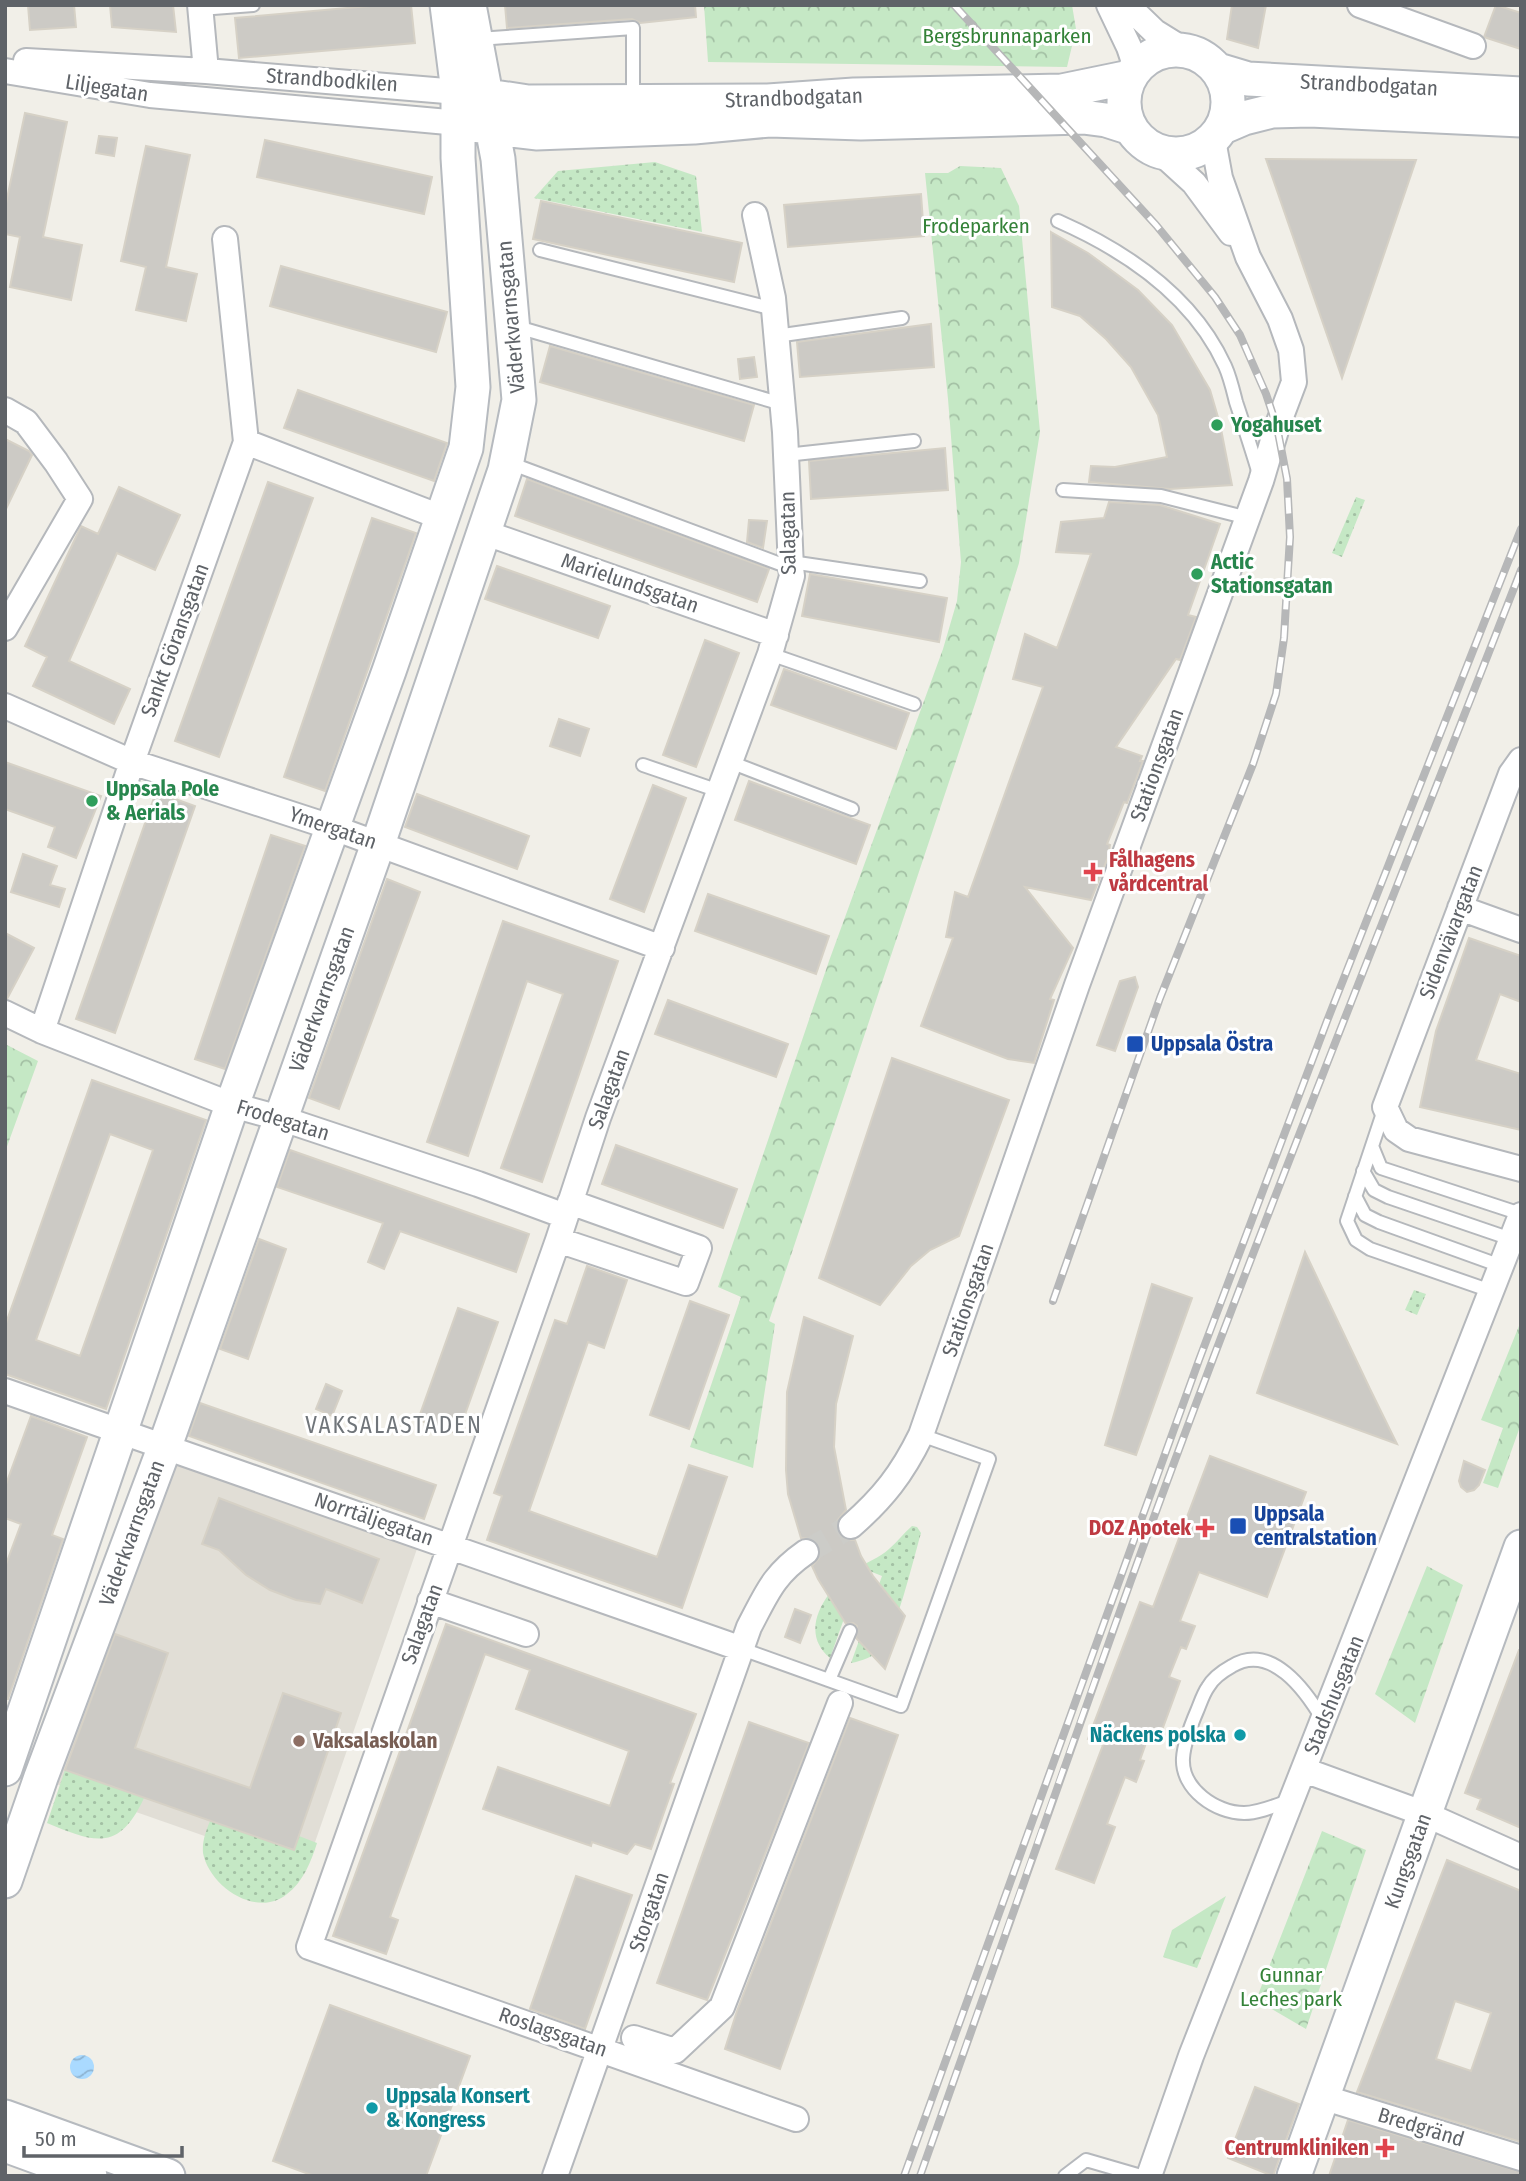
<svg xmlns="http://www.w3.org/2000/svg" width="1526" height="2181" font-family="'Fira Sans Condensed',sans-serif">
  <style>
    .education { fill: #e1ded6 }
    .grass { fill: url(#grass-dots) }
    .park { fill: url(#park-crowns) }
    .water { fill: url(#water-waves) }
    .building { fill: #cccac5; stroke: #d6d1c6; stroke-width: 2; fill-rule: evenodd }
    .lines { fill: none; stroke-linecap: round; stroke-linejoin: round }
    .street-tunnel { stroke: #ccccc8; stroke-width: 24; stroke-dasharray: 24 12; stroke-linecap: butt }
    .lane-casing { stroke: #b5b8bc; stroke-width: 16 }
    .street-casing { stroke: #b5b8bc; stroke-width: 28 }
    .secondary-casing { stroke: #b6babf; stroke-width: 37 }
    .lane { stroke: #fff; stroke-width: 12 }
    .street { stroke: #fff; stroke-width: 24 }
    .secondary { stroke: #fff; stroke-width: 33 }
    .rail-casing { stroke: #b6b7b8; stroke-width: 8 }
    .rail { stroke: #fff; stroke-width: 5; stroke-dasharray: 16; stroke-linecap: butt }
    .leisure-dot { fill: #2e9e5b; stroke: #fff; stroke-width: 2.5 }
    .health-dot { fill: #e0444e; stroke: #fff; stroke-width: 2.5 }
    .transit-dot { fill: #1a4fb4; stroke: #fff; stroke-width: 2.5 }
    .culture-dot { fill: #0f9aa8; stroke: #fff; stroke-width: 2.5 }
    .education-dot { fill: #8d6e63; stroke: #fff; stroke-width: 2.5 }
    .labels { text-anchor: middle; stroke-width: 6; stroke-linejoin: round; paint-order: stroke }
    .park-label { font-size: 21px; fill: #348238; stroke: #fff }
    .street-label { font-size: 21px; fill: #5f6368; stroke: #fff }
    .leisure-label { font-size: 21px; font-weight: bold; fill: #27864d; stroke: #fff; text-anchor: start }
    .health-label { font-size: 21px; font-weight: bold; fill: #be3a42; stroke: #fff; text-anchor: end }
    .transit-label { font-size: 21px; font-weight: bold; fill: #164399; stroke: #fff; text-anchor: start }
    .culture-label { font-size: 21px; font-weight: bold; fill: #0d838f; stroke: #fff; text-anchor: end }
    .education-label { font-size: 21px; font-weight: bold; fill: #785e54; stroke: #fff; text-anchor: start }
    .neighbourhood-label { font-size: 23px; letter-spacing: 2px; fill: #70757a; stroke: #fff }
  </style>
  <defs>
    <pattern id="grass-dots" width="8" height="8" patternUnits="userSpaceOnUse" patternTransform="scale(1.75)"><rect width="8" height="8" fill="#c5e8c5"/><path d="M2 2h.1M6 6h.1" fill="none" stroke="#a3c0a4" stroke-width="1.8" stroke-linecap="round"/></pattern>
    <pattern id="park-crowns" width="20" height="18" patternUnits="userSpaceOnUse" patternTransform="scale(1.75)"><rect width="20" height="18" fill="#c5e8c5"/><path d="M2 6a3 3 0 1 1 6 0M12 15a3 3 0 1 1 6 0" fill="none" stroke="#a3c0a4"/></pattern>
    <pattern id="water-waves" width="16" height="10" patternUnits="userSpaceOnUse" patternTransform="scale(1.75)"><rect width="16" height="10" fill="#aadaff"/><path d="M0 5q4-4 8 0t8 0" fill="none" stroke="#8eb4d2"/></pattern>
  </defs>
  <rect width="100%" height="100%" fill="#f1efe8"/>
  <!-- education -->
  <path class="education" d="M169,1458L418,1546L305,1871L56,1784Z"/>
  <!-- grass -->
  <path class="grass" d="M655,162L696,176L702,232L534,198L558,171Z
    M1356,497L1365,500L1342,557L1332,553Z
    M1414,1290L1426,1294L1417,1315L1405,1310Z
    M912,1526L917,1527L921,1533C914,1557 896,1634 881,1649C873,1657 862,1661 851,1663L882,1576L862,1568L830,1658C796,1630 828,1587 856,1569C867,1562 879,1558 889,1549C897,1542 904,1533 912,1526Z
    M65,1770L144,1798C119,1852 95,1843 47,1823Z
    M210,1821L293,1850L299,1836L317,1843C311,1862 303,1882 287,1894C257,1919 209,1886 203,1853C202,1841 206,1831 210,1821Z"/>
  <!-- park -->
  <path class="park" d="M704,5H1072L1076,29L1067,67L708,62Z
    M960,166L1001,168L1019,206L1040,432L1019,563L976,701L769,1321L775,1324L753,1468L690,1447L741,1297L718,1287L829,961L943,649L957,601L961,562L948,399L925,173H948Z
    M5,1044L38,1061L5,1152Z
    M1521,1321V1424L1498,1488L1483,1483L1503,1428L1481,1420Z
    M1427,1566L1463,1585L1415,1723L1375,1694Z
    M1322,1831L1366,1850L1306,2029L1256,2000Z
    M1226,1896L1197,1968L1163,1957L1172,1930Z"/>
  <!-- water -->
  <path class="water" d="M70 2067a12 12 0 1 1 24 0a12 12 0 1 1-24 0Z"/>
  <!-- building -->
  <path class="building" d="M28,5H74L76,27L30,30Z
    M110,5H173L176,32L112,27Z
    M381,5H411L415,43L239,58L235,18Z
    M505,5H695L696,17L640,23L632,19L507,28Z
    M1232,5H1266L1258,48L1227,39Z
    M1496,5L1521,13V49L1484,37Z
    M25,113L67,122L43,237L82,245L71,300L10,287L20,237L5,234V208Z
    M99,136L117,138L114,156L96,153Z
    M265,140L432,177L424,214L257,177Z
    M146,146L190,155L166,267L197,274L186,321L136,310L146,267L121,261Z
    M1266,159L1416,160L1342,378Z
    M921,194L924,236L788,247L784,205Z
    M541,201L742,243L734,282L533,239Z
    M1051,232L1088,253L1138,290L1172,325L1210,390L1220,424L1232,485L1170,489L1089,482L1091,466L1115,467L1167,457L1158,415L1131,367L1106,339L1080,316L1052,307Z
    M281,266L447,312L436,352L270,306Z
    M931,324L934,367L800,377L797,342Z
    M550,346L754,405L744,441L540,382Z
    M754,357L757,377L740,379L738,359Z
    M298,390L447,443L434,481L284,428Z
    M5,439L29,451L32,455L5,511Z
    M945,448L948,490L811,499L809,461Z
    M527,479L769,569L757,602L515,516Z
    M268,482L313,498L219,757L175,741Z
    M119,487L180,515L155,570L117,553L69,661L130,689L114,724L33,686L47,657L25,646L81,526L98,534Z
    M1109,502L1160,505L1220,524L1188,615L1196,617L1180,660L1176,659L1116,747L1142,756L1140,761H1143L1127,803L1124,802L1107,844L1110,845L1108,857L1091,900L1025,887L1073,948L1050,999L1054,1000L1034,1063L1008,1059L921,1026L953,938L946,937L955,892L968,897L1043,687L1013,679L1025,634L1057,648L1091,554L1056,552L1061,522L1104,518Z
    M372,518L416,533L325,791L284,777Z
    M749,520L767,521L763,548L747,542Z
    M497,566L610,606L598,638L485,599Z
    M810,574L947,598L939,642L802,616Z
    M705,640L739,653L696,767L663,755Z
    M784,669L909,713L896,749L771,705Z
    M559,719L589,729L580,756L550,746Z
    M5,762L101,796L76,858L48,847L55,827L5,809Z
    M749,781L870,825L856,864L735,820Z
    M653,785L686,798L644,912L610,899Z
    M156,792L195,806L115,1033L76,1019Z
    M417,794L529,836L517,869L405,827Z
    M271,835L305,846L225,1069L195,1059Z
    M23,854L57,866L50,885L65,889L59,907L11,892Z
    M387,879L420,892L339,1109L309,1098Z
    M708,894L829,936L816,974L695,931Z
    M503,921L618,961L542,1182L501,1168L563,994L527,981L468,1156L427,1142Z
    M5,933L34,948L7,999L5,998Z
    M1469,938L1521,956V1002L1500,994L1476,1060L1521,1074V1130L1420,1107L1436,1031Z
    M1135,977L1138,987L1115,1051L1097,1045L1120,981Z
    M668,1000L788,1044L776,1077L655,1034Z
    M892,1058L1009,1100L959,1236L930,1250L911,1266L880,1305L819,1278Z
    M92,1080L206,1120L106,1409L5,1374V1326ZM110,1134L153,1150L80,1356L36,1340Z
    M616,1145L737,1189L723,1228L602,1184Z
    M290,1150L529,1234L516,1272L400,1231L384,1269L368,1262L383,1223L277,1187Z
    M259,1239L286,1249L248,1359L220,1349Z
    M1305,1252L1370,1389L1397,1444L1257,1393Z
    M587,1266L627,1280L604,1348L588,1342L529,1511L657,1557L689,1465L727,1477L682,1608L487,1540L502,1496L494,1493L555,1320L567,1324Z
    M1152,1284L1192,1298L1136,1455L1105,1445Z
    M690,1301L729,1315L689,1429L650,1415Z
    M458,1308L498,1322L458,1434L418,1420Z
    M804,1317L853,1336L836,1404L834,1447L846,1510L837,1521L836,1528L840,1535L846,1540H855L861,1556L873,1576L905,1616L885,1669L856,1638L857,1626L853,1623L846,1624L818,1579L812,1566L819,1558L821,1550L812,1539L801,1538L788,1494L786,1470L787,1392Z
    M326,1384L342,1391L332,1416L316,1409Z
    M200,1403L436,1485L424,1519L189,1436Z
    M31,1416L87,1437L52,1535L63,1539L8,1699H5V1567L21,1524L5,1518V1487Z
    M1210,1456L1306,1492L1267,1597L1199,1572L1180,1621L1195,1626L1186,1649L1181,1647L1169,1677L1180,1681L1161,1733L1151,1729L1140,1760L1144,1761L1136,1782L1125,1777L1107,1824L1115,1827L1094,1883L1056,1869L1103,1745L1088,1739L1140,1602L1153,1607Z
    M1464,1461L1485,1470L1479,1485L1474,1490L1467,1492L1461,1487L1459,1481Z
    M219,1498L379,1559L362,1603L326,1589L320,1604L296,1600L270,1590L246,1575L219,1550L202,1544Z
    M795,1609L811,1615L800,1643L785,1637Z
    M446,1624L696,1714L670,1783L674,1784L651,1849L635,1844L627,1854L592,1842L591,1846L483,1809L498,1767L610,1806L629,1751L516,1709L530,1670L485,1654L390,1917L398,1920L386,1954L333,1936Z
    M115,1634L168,1653L135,1748L250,1788L283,1693L341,1713L294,1850L65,1770Z
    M1519,1650H1521V1828L1477,1809L1481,1799L1465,1793Z
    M850,1718L898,1735L780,2069L725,2049L737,2011Z
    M749,1722L809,1743L707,2000L657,1983Z
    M1447,1860L1521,1891V2142L1357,2092ZM1455,2001L1491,2013L1471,2071L1436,2059Z
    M576,1876L632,1895L585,2029L530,2009Z
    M330,2005L470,2056L426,2176H314L273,2161Z
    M1255,2087L1299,2104L1273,2176L1228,2158Z
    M1348,2120L1521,2172V2176H1329Z"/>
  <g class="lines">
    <!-- street-tunnel -->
    <path class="street-tunnel" d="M806,1552L851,1526"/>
    <!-- lane casing -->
    <g class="lane-casing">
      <path id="lane" d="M200,9L253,5
        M478,39L633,28V99
        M1058,221C1126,251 1193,296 1225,366C1230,377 1233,390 1236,402C1244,426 1252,450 1259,474
        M540,250L774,309
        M514,326L782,404
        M776,336L902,318
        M786,455L914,441
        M507,462L791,568
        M1063,490L1161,496L1248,518
        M791,562L920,581
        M770,654L914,704
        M730,762L852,809
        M643,765L719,791
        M1384,1110L1347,1221L1356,1240L1370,1249L1491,1291
        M1372,1146L1381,1168L1521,1214
        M1363,1171L1374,1190L1388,1197L1511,1239
        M1355,1196L1365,1215L1379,1222L1501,1266
        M742,1649L901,1706L989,1459L921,1435
        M829,1680L850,1631
        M1291,1800C1277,1805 1259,1813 1244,1813C1216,1813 1181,1789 1183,1758C1184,1743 1191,1725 1197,1711C1200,1704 1203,1694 1208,1687C1213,1678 1223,1671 1232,1666C1271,1642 1306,1691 1323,1720
        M1065,2176L1086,2160L1141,2176"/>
    </g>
    <!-- street casing -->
    <g class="street-casing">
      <path id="street" d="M200,5L206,71
        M1109,5L1129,47L1136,68
        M1127,5L1155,32L1184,50
        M1360,5L1473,46
        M26,61L206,71L458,92
        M5,71L150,95L459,123
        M1160,152L1194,183L1231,233
        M755,215L773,298L785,432L791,568L792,576L770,654L598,1118L558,1240L309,1947L796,2119
        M5,410L26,422L56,462L80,499L5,628
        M246,442L443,518
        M483,532L776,635
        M5,706L132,762L334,828L662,948
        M1521,760L1511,774L1385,1107L1396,1130L1409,1139L1521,1169
        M1460,908L1521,930
        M5,1013L42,1031L232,1105L280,1118L478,1184L565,1216
        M42,1031L132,762L246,442L225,239
        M558,1240L686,1283L699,1248L570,1202
        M5,1391L742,1649
        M851,1526C883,1498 902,1474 921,1435L1077,985L1261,481L1277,427L1294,382L1291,350L1280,319L1248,257L1220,178L1213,140
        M430,1601L526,1634
        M1304,1770L1425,1814L1521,1857
        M634,2038L675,2051L722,2007L840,1703
        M1322,2097L1521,2158
        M555,2176L749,1627C767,1593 773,1575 806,1552
        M1149,2176L1191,2056L1521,1215"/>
    </g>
    <!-- secondary casing -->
    <g class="secondary-casing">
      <path id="secondary" d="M1124 102a52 52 0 1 1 104 0a52 52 0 1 1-104 0Z
        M1218,70L1248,79L1521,94
        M467,93L528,102L768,101L854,95L1062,91L1130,77
        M472,125L536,133L694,127L770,120L861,123L1083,117L1106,120L1131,128
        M1223,127L1244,118L1272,111L1310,110L1521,120
        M5,1769L232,1105L389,671L466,448L473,387L458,158V92L447,5
        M5,1881L41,1777L165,1446L378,844L505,470L519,400L498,159L469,5
        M5,2117L168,2176
        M5,2145L90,2176
        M1294,2176L1521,1547"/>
    </g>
    <!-- lane -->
    <use href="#lane" class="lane"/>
    <!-- street -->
    <use href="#street" class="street"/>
    <!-- secondary -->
    <use href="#secondary" class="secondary"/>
    <!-- rail casing -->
    <g class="rail-casing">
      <path id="rail" d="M954,5L1156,225L1215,297L1240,335L1266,394L1277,427L1287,479L1290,537L1287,586L1284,638L1276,694L1253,764L1160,998L1053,1301
        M904,2176L1199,1360L1327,1021L1521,529
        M920,2176C990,1978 1059,1780 1130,1583C1253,1242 1390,907 1521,570"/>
    </g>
    <!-- rail -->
    <use href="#rail" class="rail"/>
  </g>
  <!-- markers -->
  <g class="leisure-dot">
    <circle cx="1217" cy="425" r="7"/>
    <circle cx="1197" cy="574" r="7"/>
    <circle cx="92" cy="801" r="7"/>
  </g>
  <g class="health-dot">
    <path d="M1089.5 861.5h7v7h7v7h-7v7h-7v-7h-7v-7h7z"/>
    <path d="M1201.5 1517.5h7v7h7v7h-7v7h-7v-7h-7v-7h7z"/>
    <path d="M1381.5 2137.5h7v7h7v7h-7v7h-7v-7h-7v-7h7z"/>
  </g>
  <g class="transit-dot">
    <rect x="1126" y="1035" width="18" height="18" rx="3.5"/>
    <rect x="1229" y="1517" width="18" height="18" rx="3.5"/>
  </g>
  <g class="culture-dot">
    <circle cx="1240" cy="1735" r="7"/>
    <circle cx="372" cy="2108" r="7"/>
  </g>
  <circle class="education-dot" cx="299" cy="1741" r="7"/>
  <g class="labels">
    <!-- park labels -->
    <g class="park-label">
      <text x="1007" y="43">Bergsbrunnaparken</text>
      <text x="976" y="233">Frodeparken</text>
      <text x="1291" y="1982">Gunnar<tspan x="1291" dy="24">Leches park</tspan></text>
    </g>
    <!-- street labels -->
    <g class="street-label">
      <text transform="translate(332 80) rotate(4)" y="7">Strandbodkilen</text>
      <text transform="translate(1369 85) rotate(3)" y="7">Strandbodgatan</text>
      <text transform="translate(107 88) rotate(9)" y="7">Liljegatan</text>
      <text transform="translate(794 98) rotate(-2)" y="7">Strandbodgatan</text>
      <text transform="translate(511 317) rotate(-95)" y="7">Väderkvarnsgatan</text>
      <text transform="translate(788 533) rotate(-91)" y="7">Salagatan</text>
      <text transform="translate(630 583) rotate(19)" y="7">Marielundsgatan</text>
      <text transform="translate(175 640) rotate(-70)" y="7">Sankt Göransgatan</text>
      <text transform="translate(1157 765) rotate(-70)" y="7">Stationsgatan</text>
      <text transform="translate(333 828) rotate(19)" y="7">Ymergatan</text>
      <text transform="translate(1451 932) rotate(-69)" y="7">Sidenvävargatan</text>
      <text transform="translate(322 999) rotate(-70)" y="7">Väderkvarnsgatan</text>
      <text transform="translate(609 1089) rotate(-70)" y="7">Salagatan</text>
      <text transform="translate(283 1120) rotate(17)" y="7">Frodegatan</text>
      <text transform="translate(968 1300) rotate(-71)" y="7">Stationsgatan</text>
      <text transform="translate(374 1519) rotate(19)" y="7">Norrtäljegatan</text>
      <text transform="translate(132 1533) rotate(-70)" y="7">Väderkvarnsgatan</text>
      <text transform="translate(422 1624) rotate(-70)" y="7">Salagatan</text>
      <text transform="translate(1334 1695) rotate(-68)" y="7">Stadshusgatan</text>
      <text transform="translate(1408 1861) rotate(-70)" y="7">Kungsgatan</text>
      <text transform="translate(649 1912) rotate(-71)" y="7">Storgatan</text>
      <text transform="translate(553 2032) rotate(19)" y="7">Roslagsgatan</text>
      <text transform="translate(1421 2127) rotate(17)" y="7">Bredgränd</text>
    </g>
    <!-- leisure labels -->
    <g class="leisure-label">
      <text x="1231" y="432">Yogahuset</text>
      <text x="1211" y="569">Actic<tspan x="1211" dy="24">Stationsgatan</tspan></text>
      <text x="106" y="796">Uppsala Pole<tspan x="106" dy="24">&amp; Aerials</tspan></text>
    </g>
    <!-- health labels -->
    <g class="health-label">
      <text x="1109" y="867" text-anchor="start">Fålhagens<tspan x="1109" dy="24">vårdcentral</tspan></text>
      <text x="1191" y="1535">DOZ Apotek</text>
      <text x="1369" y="2155">Centrumkliniken</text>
    </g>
    <!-- transit labels -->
    <g class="transit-label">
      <text x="1151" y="1051">Uppsala Östra</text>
      <text x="1254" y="1521">Uppsala<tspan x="1254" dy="24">centralstation</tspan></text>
    </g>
    <!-- culture labels -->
    <g class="culture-label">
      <text x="1226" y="1742">Näckens polska</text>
      <text x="386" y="2103" text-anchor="start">Uppsala Konsert<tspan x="386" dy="24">&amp; Kongress</tspan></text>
    </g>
    <!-- education labels -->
    <g class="education-label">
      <text x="313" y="1748">Vaksalaskolan</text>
    </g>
    <!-- neighbourhood labels -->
    <g class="neighbourhood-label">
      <text x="394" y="1433">VAKSALASTADEN</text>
    </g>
  </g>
  <!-- border -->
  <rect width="1526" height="2181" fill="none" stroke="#5f6368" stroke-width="14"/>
  <!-- scale -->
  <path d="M24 2146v10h158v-10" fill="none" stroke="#5f6368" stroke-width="3.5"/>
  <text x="35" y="2146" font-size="21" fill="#5f6368" stroke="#ffffff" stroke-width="5" paint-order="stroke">50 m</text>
</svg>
